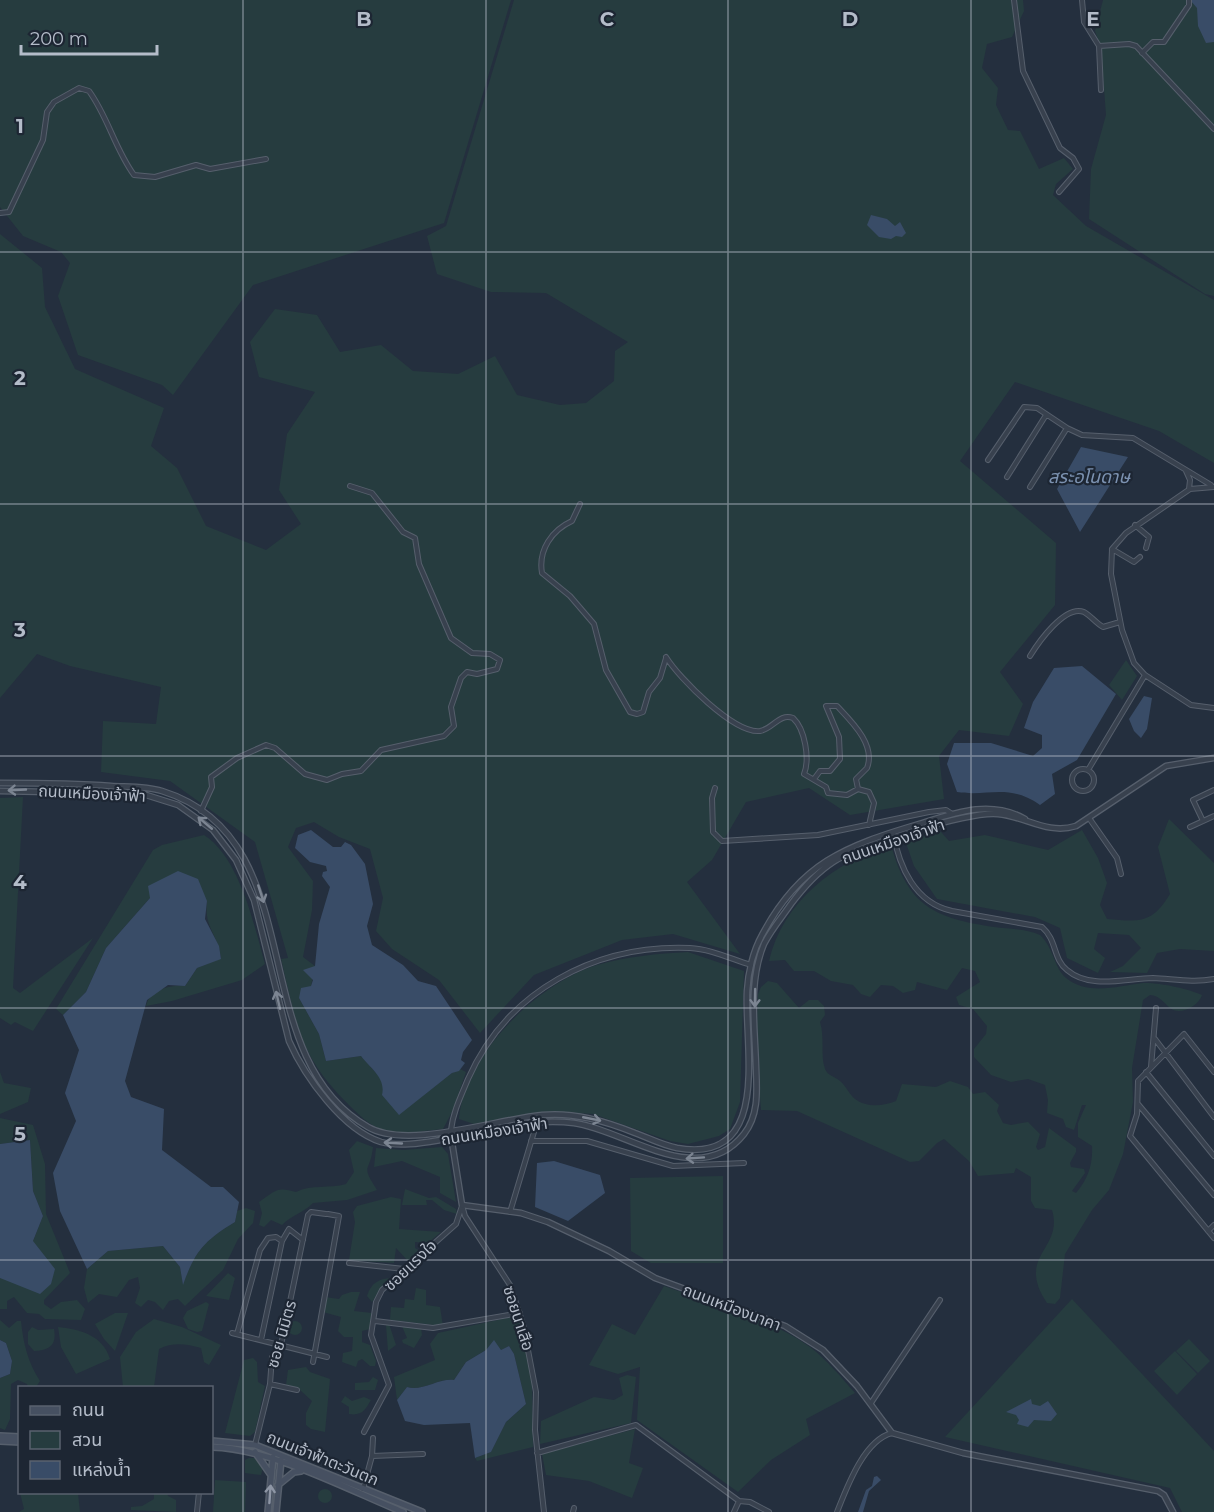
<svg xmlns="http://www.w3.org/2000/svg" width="1214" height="1512" font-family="Montserrat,'Noto Sans Thai',sans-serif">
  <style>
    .green { fill: #263c3f }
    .water { fill: #394c67 }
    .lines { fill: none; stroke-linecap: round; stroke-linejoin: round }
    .minor-casing { stroke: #565f6c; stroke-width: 6 }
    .tertiary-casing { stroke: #565f6c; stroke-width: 7 }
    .secondary-casing { stroke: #565f6c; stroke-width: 8 }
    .minor { stroke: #38414e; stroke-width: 4 }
    .tertiary { stroke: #38414e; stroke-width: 4.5 }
    .secondary { stroke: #465061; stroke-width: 5 }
    .oneway { stroke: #7c8592 }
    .oneway2 { stroke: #8e96a5 }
    .grid { fill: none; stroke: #b4bcc9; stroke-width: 1.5; stroke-opacity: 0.55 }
    .labels { text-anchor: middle; stroke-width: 4.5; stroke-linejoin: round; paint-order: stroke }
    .street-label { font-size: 16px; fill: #b4bcc9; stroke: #1d2633 }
    .water-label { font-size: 18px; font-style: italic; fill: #7c92b1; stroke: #1d2633 }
    .grid-label { font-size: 20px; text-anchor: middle; font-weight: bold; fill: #b4bcc9; stroke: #1d2633; stroke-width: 4.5; stroke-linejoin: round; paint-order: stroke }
  </style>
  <rect width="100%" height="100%" fill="#242f3e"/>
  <!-- green -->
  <path class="green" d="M0,0H511L444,223L253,285L173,395L162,385L78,355L58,296L70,263L61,252L23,236L0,207Z
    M514,0H1023L1024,11L1012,37L987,44L982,68L998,88L996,105L1008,130L1020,131L1039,169L1064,158L1073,169L1056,184L1053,195L1086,226L1214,300V463L1159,431L1015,382L960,461L1056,543L1055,605L1000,672L1023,704L1009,736L959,730L939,756L944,799L850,815L809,788L746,802L712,860L687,882L740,954L673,934L622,940L534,975L480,1033L439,980L392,949L376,931L383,898L370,849L339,837L314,822L296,828L288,847L313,881L312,910L303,957L315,966L311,986L299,998L319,1034L326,1061L361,1056L379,1076L399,1114L452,1073L460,1069L466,1072L453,1110L443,1129C427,1130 408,1135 392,1132C374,1130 362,1118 350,1106C299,1056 297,1026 281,959L288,958L255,842L170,781L101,772L103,721L156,724L161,687L70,666L37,654L0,698V234L42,268L45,307L75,369L164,408L151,446L177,468L206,526L266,550L301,524L279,490L287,434L315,392L259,377L250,342L275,309L317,315L340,352L381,345L413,371L458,374L495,356L517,395L560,405L586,403L614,381L615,351L628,342L546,293L491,292L437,274L427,236L446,226Z
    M1103,0H1214V296L1205,294L1089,219L1091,169L1106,115L1101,48L1095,31Z
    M1126,660L1137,676L1122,700L1109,685Z
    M23,797L13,988L20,993L93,938L33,1031L15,1022L11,1025L0,1018V798Z
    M1169,819L1214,863V951L1180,949L1157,953L1147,973L1110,972L1123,966L1141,948L1129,935L1098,933L1094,949L1105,958L1098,973L1067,958L1060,928L1035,917L937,899L914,866L905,840L941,832L949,841L985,835L1048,850L1082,830L1098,858L1107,883L1100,905L1107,919C1139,922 1152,924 1170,894L1158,847Z
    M204,835C240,858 254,925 265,964L242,980L172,1001L146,1006C150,989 171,985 185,986L197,968L221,958C217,932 204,928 207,901L150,898L106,948L86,992L63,1015L56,1009L153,850L162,845Z
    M891,845C908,906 934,918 994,927C1009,929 1026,929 1040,935C1054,948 1054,968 1066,978C1088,996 1118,986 1143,983C1157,982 1190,989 1202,995C1198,1007 1179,1016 1170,1008C1163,1002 1160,996 1150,995L1143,1000L1132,1068L1133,1102L1123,1154L1109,1190L1092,1210L1065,1254L1060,1298L1055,1304L1047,1303C1015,1255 1064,1250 1052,1210L1035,1208L1031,1201V1177L1016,1168L1014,1173L978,1176L969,1161L944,1139L937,1143L919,1161L910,1162L797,1111L761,1110L756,1046L758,994L761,987L768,981L777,983L799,1008L809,1000H818L824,1006L825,1015L820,1022C825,1038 820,1055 825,1069C828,1076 834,1076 840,1081C846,1086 849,1094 855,1099C867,1108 884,1106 896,1101L902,1084L936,1087L950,1081L968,1087L973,1094L985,1092L999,1105L997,1111L1003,1123L1011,1125L1028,1122L1040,1134L1036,1147L1038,1150L1045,1147L1049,1128L1076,1148V1152L1070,1163L1071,1167L1084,1169L1085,1173L1072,1191L1076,1193C1088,1179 1093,1164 1092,1146L1078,1137V1123L1086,1105H1082L1074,1130L1066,1127L1063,1119L1047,1113L1048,1100L1045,1085L1028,1079L1011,1082L991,1075L974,1057V1049L986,1034L987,1026L973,1009L959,1005L956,997L980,982L975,971L962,968L947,990L917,982L915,990L903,993L893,986L881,985L870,997L861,994L853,985L831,981L814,971H794L785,960L769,961C783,901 835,862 891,845Z
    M688,952L744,971L740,1102L730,1129L719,1136L688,1144L670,1141L593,1114L565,1112H545L474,1124L459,1119C464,1055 538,983 597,965C628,956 657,954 688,952Z
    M0,1072L4,1083L31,1088L28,1102L0,1114Z
    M0,1118L33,1125L45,1164L46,1214L70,1273L44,1300V1304L51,1309L61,1302L77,1300L85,1309L81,1320L45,1319L39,1314L27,1313L14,1297L7,1301V1309H0V1278L33,1241L43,1216L33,1191L30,1140L0,1144Z
    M357,1141L373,1147C370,1174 360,1163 377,1190L347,1200L313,1203C303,1213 292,1215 282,1225L271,1220L264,1227L259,1225L262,1213L259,1202C275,1191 277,1186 296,1192C312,1184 329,1189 346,1184L354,1172L349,1150Z
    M442,1147L448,1154L456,1202L440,1193V1177L402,1161L374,1167L376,1148L403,1150Z
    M723,1176V1263H651L631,1251L630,1178Z
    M405,1189L429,1198L436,1197L456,1209L457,1214L444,1210L432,1200H426L427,1205H402Z
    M391,1197L401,1199L399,1229L441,1232L428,1243L415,1242V1248L420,1251L409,1262L396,1248L394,1263L349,1260L355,1222L353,1212L357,1206Z
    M246,1208L255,1211L253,1223L238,1239L223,1270L185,1306L178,1299L169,1301L163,1310L155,1302L148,1300L141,1307L135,1303L140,1288L138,1277L129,1280L117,1297L99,1294L88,1303L84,1288L87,1269L108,1251L163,1246L180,1267L183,1284C195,1251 205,1240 235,1222L237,1211Z
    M228,1273L235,1278L229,1300L206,1296Z
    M393,1278L382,1287L372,1302L367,1296C371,1283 379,1278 393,1278Z
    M664,1286C712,1303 768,1317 810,1347C827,1360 841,1377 855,1393L806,1419L810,1435L771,1460L738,1492L637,1420L640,1367L618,1374L589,1365L612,1324L635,1335Z
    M416,1288L426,1290V1305L440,1307L443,1326L390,1320L391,1307L404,1308L405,1299L414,1300Z
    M351,1292H360L354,1311L372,1313L370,1329L362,1331V1342L370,1345L376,1361L375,1366H370L362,1359L358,1361L356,1367L342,1362L343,1353L352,1351L353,1337H344L338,1331L341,1317L323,1312L325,1297L339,1299L342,1295Z
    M1072,1299L1214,1451V1512H1182L1170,1488L945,1437Z
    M206,1302L209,1304L202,1331L197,1332L188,1329L183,1318L187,1311Z
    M115,1313H128L115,1351L104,1339L95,1324Z
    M516,1316L520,1321L532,1377L533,1447L477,1461L475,1458L491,1452L506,1422L526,1404L514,1354L509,1346L501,1350L494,1341L486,1350L466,1362L454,1380C439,1378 421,1392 407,1387L397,1400L394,1377L435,1360L430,1344L438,1333Z
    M154,1319L182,1327L221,1345L209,1365L204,1362L201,1348C186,1344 173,1342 159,1349L154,1387H123L120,1357L136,1332Z
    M0,1320L9,1328L17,1321H21C23,1342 28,1363 40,1381L36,1387H28L27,1384L18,1380L11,1384L10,1419L5,1430L0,1428V1378L10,1374L12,1361L6,1343L0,1340Z
    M288 1328a7 7 0 1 1 14 0a7 7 0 1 1-14 0Z
    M389,1324L396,1345L388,1351L386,1325Z
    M401,1324L421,1328L422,1335L414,1348L403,1343L402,1340L407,1338Z
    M32,1327L38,1330L54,1329C57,1346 49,1350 34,1351L28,1344V1332Z
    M58,1327C79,1329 103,1335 110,1359L76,1374L61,1347Z
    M1189,1339L1210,1361L1198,1373L1176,1351Z
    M1175,1351L1197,1374L1177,1395L1154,1371Z
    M253,1358L257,1362L258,1382L265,1386L255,1432L250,1436L225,1433L244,1360Z
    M306,1367L310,1372L330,1379L325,1432L311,1429L306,1425V1413L312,1401L300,1390L286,1385L288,1370Z
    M627,1375L636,1377L631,1423L540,1444L541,1421L594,1397L614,1400L623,1395L619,1378Z
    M373,1377L378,1380L375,1390H355V1383L369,1382Z
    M345,1396L352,1401L364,1397L371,1400C365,1410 362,1416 349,1414V1407L341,1402Z
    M635,1429L629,1463L643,1468L632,1498L589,1481L546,1475L542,1454Z
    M249,1458H258L263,1468L261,1475L245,1473V1460Z
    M215,1480L246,1482L245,1512H213Z
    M318 1496a7 7 0 1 1 14 0a7 7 0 1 1-14 0Z
    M20,1493H78L80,1512H19L24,1509Z
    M154,1493H167L168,1496L176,1500V1512L131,1510V1507L142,1506L154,1499Z"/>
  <!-- water -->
  <path class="water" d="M1190,0H1214V42L1206,43L1198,26L1197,8Z
    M871,215L887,219L895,226L900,222L906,233L902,237L896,236L891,239L879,237L867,225Z
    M1081,447L1128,457L1080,532L1057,489Z
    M1082,666L1116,694L1077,760L1052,774L1055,794L1040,805C1009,783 988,797 957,792L947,764L954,743H991L1033,756L1042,748V735L1024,728L1033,702L1054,668Z
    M1144,696L1152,698L1147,729L1141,738L1134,731L1129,719Z
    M311,830L333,847H341L345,842L351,845L365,864L373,904L367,926L372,945L403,965L418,981L436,986L472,1040L463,1052L461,1060L465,1063L459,1071L452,1073L399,1115L382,1095C386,1078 371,1069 361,1056L326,1061L319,1034L299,998L301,988L311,986L313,980L303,970L315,966L319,924L330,887L322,876L323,872L327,871L326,866L310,862L295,848L298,835Z
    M178,871L198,879L207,901L205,919L219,946L221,959L197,968L185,986L168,985L147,1000L125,1081L131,1097L164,1109L162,1150L211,1187H223L239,1202L235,1222C204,1241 195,1251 183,1285L180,1267L163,1246L108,1251L87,1269L60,1211L53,1173L76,1121L65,1093L79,1050L63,1015L86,992L106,948L150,898L148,886Z
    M30,1140L33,1191L43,1216L33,1241L55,1269L51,1284L40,1294L0,1278V1144Z
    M554,1161L600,1175L605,1193L568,1221L535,1207L537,1163Z
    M0,1340L6,1343L12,1361L10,1374L0,1378Z
    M494,1340L501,1350L509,1346L514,1354L526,1404L506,1422L491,1452L475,1458L470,1423L424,1425L405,1421L397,1400L407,1387C421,1392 439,1378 454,1380L466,1362L486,1350Z
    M1031,1399L1032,1404L1040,1406L1048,1401L1057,1414L1051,1421L1034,1420L1028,1427L1017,1424L1019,1420L1016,1415L1006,1412Z
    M877,1476L881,1480L869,1491L863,1512H858L866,1490L872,1486L874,1477Z"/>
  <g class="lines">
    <!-- minor casing -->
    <g class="minor-casing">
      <path id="minor" d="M1014,0L1023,71L1060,148L1073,158L1079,169L1059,192
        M1082,0L1084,22L1099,46L1129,44L1136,46L1214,129
        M1099,46L1101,90
        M1142,53L1153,42H1164L1189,5V0
        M0,213L9,212L43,140L47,112L54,102L79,88L89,91C108,117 115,149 134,175L155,177L196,165L210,169L266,159
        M988,460L1024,407L1037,408L1067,428L1082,435L1133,438L1211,485
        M1186,471L1190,480L1189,489
        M1007,477L1046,415
        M1030,487L1067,428
        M1214,487L1190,489L1126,533L1112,549L1111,574L1122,630L1134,663L1145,675L1191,705L1214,708
        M580,504L572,521C552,530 538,550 542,573L570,596L594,624L606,670L630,712L637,714L643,712L649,692L660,678L666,658
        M1135,525L1149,537L1146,548
        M1112,549L1134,562L1140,557
        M1030,656C1038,643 1065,604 1084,612C1091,616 1096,623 1103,627L1120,622
        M666,657C679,678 734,734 760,731C773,729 779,713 793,718C805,729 810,759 804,774L826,787L828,793L847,795L858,789L869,792L874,803L869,825
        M1072 780a11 11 0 1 1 22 0a11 11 0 1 1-22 0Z
        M1088,770L1145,675
        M814,779L820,771H830L840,759L839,737L826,706H837C852,722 876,745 867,768L856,779L858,789
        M715,788L712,798L713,832L722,841L818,835L929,812L946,810L952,814
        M201,811L212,787L211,777L237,758L266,745L275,748L305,774L327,780L342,774L361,771L381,750L444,736L454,726L451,707L461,678L467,672L477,674L497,669L500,660L490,654L472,653L451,638L419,564L415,538L403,532L372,493L350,486
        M1089,818L1117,858L1121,874
        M1203,821L1193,800L1214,790
        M1190,827L1214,816
        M893,832C899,867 915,903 952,911L1042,927C1057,940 1053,959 1067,970C1090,990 1127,978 1153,978C1174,979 1193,983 1214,979
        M1155,1039L1214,1117
        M1151,1067L1156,1008
        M1146,1072L1214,1156
        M1214,1072L1184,1034L1138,1081L1137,1114L1130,1136L1214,1238
        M1138,1104L1214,1195
        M451,1130C453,1112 461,1096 468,1079C507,991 595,944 690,948C711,949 731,959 751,965
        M531,1141H587L673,1166L744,1163
        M462,1205L465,1216L510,1285L523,1324L536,1392L535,1430L544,1512
        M510,1212L537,1122
        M1208,1231L1214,1225
        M349,1263L404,1269
        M375,1321L433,1328L520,1313
        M232,1333L327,1357
        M237,1334L260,1250L268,1238L276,1237L282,1241
        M261,1340L282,1241L289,1229L303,1240
        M313,1362L339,1216L328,1214
        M270,1384L297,1390
        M871,1403L940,1300
        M364,1432L389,1385L371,1335L376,1302L382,1290L456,1224L462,1206
        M255,1445L270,1384L272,1357L281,1345L308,1215L311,1212L326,1214
        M537,1453L636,1425L739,1501L750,1502L769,1512
        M372,1456L423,1454
        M363,1489L372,1456L373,1438
        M197,1512L199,1492
        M573,1512L574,1508
        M734,1512L739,1501
        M837,1512C847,1487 864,1440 892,1433"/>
    </g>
    <!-- tertiary casing -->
    <g class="tertiary-casing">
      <path id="tertiary" d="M0,783C37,783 74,783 111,786C127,787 146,786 162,791C316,839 240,1053 368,1127C407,1150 497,1119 542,1115C574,1112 605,1121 635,1133C649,1138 662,1145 677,1148C773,1165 744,1047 747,991C748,973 753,951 762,935C800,863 845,846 919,824C954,813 990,799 1025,819
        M0,791L143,794L178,805L213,830L236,860L254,900L289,1041C305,1077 343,1130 381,1142C399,1147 422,1143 440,1140C483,1132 530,1117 574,1123C626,1130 699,1191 744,1134C759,1115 757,1091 756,1067C755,1027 748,982 764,944C771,930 782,917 791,904C803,888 816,873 833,862C857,846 969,811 998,814C1025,816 1047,835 1076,826L1166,766L1214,758
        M451,1136L462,1205L521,1213L548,1222L609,1251L655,1278L785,1326L823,1350L857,1386L892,1433L963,1453L1158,1491L1164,1495L1173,1512"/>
    </g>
    <!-- secondary casing -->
    <g class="secondary-casing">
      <path id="secondary" d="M0,1436L20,1437
        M0,1441L20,1442
        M212,1441L255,1445L422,1512
        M212,1447C270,1448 347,1489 403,1512
        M255,1452L271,1475
        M278,1485L294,1472L301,1471
        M268,1512L273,1457
        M276,1512L281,1460"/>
    </g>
    <!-- minor -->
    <use href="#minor" class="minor"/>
    <!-- tertiary -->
    <use href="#tertiary" class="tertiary"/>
    <!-- secondary -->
    <use href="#secondary" class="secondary"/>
  </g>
  <!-- one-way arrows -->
  <defs><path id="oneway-shaft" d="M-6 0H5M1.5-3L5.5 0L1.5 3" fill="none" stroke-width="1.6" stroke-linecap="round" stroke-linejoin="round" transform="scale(1.5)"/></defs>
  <g class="oneway">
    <use href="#oneway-shaft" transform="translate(17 790) rotate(177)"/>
    <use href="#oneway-shaft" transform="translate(205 823) rotate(-140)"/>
    <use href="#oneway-shaft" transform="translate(261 894) rotate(72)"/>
    <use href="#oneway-shaft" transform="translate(755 998) rotate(91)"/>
    <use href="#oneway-shaft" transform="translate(278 1000) rotate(-103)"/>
    <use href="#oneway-shaft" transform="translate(592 1119) rotate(11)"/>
    <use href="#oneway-shaft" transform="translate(393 1143) rotate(-177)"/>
    <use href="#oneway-shaft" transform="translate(695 1158) rotate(176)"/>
  </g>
  <use class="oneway2" href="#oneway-shaft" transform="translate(270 1494) rotate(-86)"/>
  <!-- grid -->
  <path class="grid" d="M243,0V1512M486,0V1512M728,0V1512M971,0V1512M0,252H1214M0,504H1214M0,756H1214M0,1008H1214M0,1260H1214"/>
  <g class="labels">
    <!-- street labels -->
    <g class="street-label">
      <text transform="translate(92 793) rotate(3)" y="6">ถนนเหมืองเจ้าฟ้า</text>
      <text transform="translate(893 841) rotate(-19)" y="6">ถนนเหมืองเจ้าฟ้า</text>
      <text transform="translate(494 1131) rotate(-9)" y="6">ถนนเหมืองเจ้าฟ้า</text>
      <text transform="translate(410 1265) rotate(-44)" y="6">ซอยแรงใจ</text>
      <text transform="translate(732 1307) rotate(21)" y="6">ถนนเหมืองนาคา</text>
      <text transform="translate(519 1318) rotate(72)" y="6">ซอยนาเสือ</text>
      <text transform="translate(281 1334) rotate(-74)" y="6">ซอย นิมิตร</text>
      <text transform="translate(323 1458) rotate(22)" y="6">ถนนเจ้าฟ้าตะวันตก</text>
    </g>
    <!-- water labels -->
    <g class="water-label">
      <text x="1089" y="483">สระอโนดาษ</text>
    </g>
  </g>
  <g class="grid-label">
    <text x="364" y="26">B</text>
    <text x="607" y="26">C</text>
    <text x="850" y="26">D</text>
    <text x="1093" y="26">E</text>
    <text x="20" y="133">1</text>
    <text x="20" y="385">2</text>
    <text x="20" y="637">3</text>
    <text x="20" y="889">4</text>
    <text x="20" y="1141">5</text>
  </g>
  <!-- legend -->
  <rect x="18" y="1386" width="195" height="108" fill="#1d2633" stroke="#59626f" stroke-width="1.5"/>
  <rect x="30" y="1406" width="30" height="9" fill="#465061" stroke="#59626f" stroke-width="1.5"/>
  <text x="72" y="1416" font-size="18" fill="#b4bcc9">ถนน</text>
  <rect x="30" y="1431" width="30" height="18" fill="#263c3f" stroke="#59626f" stroke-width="1.5"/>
  <text x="72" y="1446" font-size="18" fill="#b4bcc9">สวน</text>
  <rect x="30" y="1461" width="30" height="18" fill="#394c67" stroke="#59626f" stroke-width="1.5"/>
  <text x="72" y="1476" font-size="18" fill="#b4bcc9">แหล่งน้ำ</text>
  <!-- scale -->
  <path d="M21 45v9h136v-9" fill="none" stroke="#b4bcc9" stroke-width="3"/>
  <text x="30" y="45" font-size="18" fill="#b4bcc9" stroke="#1d2633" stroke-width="4.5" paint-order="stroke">200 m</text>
</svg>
